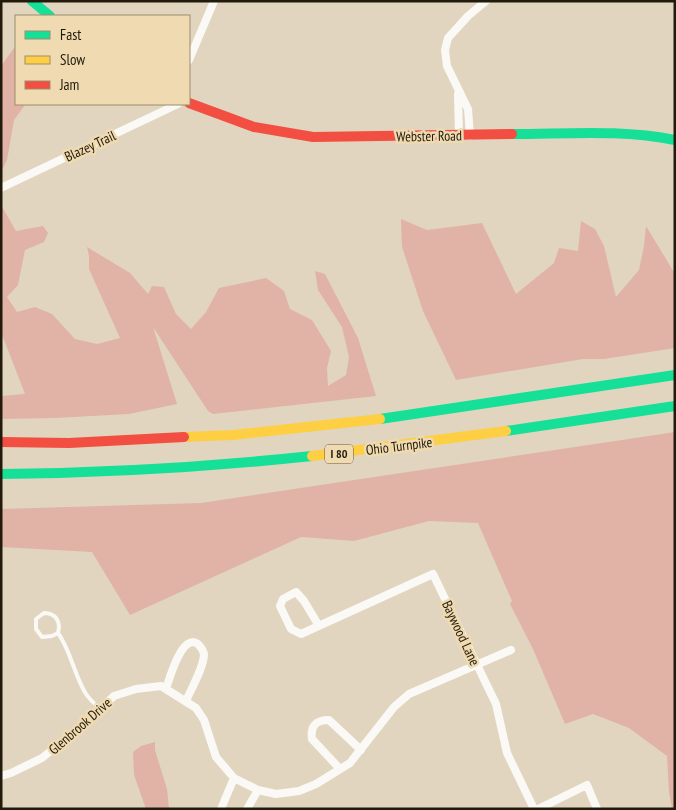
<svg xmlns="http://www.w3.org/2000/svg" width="676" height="810" font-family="'PT Sans Narrow',sans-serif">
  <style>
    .green { fill: #e0b3a6 }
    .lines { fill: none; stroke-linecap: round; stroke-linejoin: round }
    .lane { stroke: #faf9f5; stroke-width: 4 }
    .street { stroke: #faf9f5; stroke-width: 8 }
    .fast { stroke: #16e098; stroke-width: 10 }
    .slow { stroke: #ffcf43; stroke-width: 10 }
    .jam { stroke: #f24e42; stroke-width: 10 }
    .labels { text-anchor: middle; stroke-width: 5; stroke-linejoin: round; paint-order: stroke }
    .shield { fill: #efdab1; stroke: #60543c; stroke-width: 1 }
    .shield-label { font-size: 12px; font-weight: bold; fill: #221a0a }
    .street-label { font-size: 14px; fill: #221a0a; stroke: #efdab1 }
  </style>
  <rect width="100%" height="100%" fill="#e1d5bf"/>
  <!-- green -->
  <path class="green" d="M14,48H16V104L25,105L14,120L7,160L1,172V66Z
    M1,205L16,231L43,226L48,233L44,242L25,250L18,285L7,297L17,312L35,307L52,314L75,339L97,344L120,338L89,269V256L87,247L130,273L148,294L152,286L164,287L176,314L191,329L206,312L219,288L266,278L284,291L290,309L312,320L331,351L327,368L328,386L346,375L349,357L342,327L318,290L315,271L325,274L358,338L376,396L213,414L208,411L153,327L177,404L129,414L55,418L1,419V396L25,394L1,332Z
    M401,219L427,230L482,223L516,294L554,263L559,248L578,251L581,221L595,229L604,246L616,297L639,270L644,246L646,226L675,274V348L604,359H583L456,380L423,311L402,247Z
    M675,432V809H672L669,792L667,756L629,728L593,714L565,724L533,649L510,604L512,601L478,523L429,521L354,541L301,537L130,615L92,552L1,547V509L201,503Z
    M155,742V750L167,789L169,809H146L134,775L133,752L141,746Z"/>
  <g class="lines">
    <!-- lane -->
    <path class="lane" d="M58,633L52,636L42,637L36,629V619L44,613C56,613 61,622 58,633C71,651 74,675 86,694C90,700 95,704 100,709"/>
    <!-- street -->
    <path class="street" d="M189,60L214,1
      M458,94L459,136
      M470,136L468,109L447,66L445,50L448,38L468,16L486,1
      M1,188L178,104
      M319,626L304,601L296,592L283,599L280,606L291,629L301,634L433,574L496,704L507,753L534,809
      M166,689C169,680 182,632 198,644C201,647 203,650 204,654C204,667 191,689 186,701
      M340,769L312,739C310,726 316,720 329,720L361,750
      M1,776L11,773L42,758L84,724L114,696L136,689L161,686L196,708L204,720L216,757L234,778L258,790L276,794L299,791L316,784L350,763L394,707L409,694L511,650
      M221,809L234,778
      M247,809L258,790
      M538,809L587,785L597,809"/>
    <!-- fast -->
    <path class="fast" d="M32,1L50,16
      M512,134C566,134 622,129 675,140
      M380,419L675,375
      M506,431L675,406
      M1,474C105,473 208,467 312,456"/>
    <!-- slow -->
    <path class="slow" d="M184,437L233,435L380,419
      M312,456L506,431"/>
    <!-- jam -->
    <path class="jam" d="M189,103L254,127L313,137L512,134
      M1,442L69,443L184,437"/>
  </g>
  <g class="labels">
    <!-- shield labels -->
    <rect class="shield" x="325" y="444.5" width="28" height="19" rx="4"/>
    <g class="shield-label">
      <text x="339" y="458">I 80</text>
    </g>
    <!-- street labels -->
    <g class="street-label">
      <text transform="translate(429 136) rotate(-1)" y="5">Webster Road</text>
      <text transform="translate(90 146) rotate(-25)" y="5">Blazey Trail</text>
      <text transform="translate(399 446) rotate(-7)" y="5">Ohio Turnpike</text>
      <text transform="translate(461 633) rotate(65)" y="5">Baywood Lane</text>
      <text transform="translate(80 726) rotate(-41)" y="5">Glenbrook Drive</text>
    </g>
  </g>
  <!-- border -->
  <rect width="676" height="810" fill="none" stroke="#221a0a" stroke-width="5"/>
  <!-- legend -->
  <rect x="15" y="15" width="175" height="90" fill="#efdab1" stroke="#9d8d6e"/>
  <rect x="25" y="31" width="25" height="8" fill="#16e098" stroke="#9d8d6e"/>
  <text x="60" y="40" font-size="15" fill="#221a0a">Fast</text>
  <rect x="25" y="56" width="25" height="8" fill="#ffcf43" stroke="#9d8d6e"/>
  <text x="60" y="65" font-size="15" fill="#221a0a">Slow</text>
  <rect x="25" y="81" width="25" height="8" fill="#f24e42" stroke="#9d8d6e"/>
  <text x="60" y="90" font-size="15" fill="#221a0a">Jam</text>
</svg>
